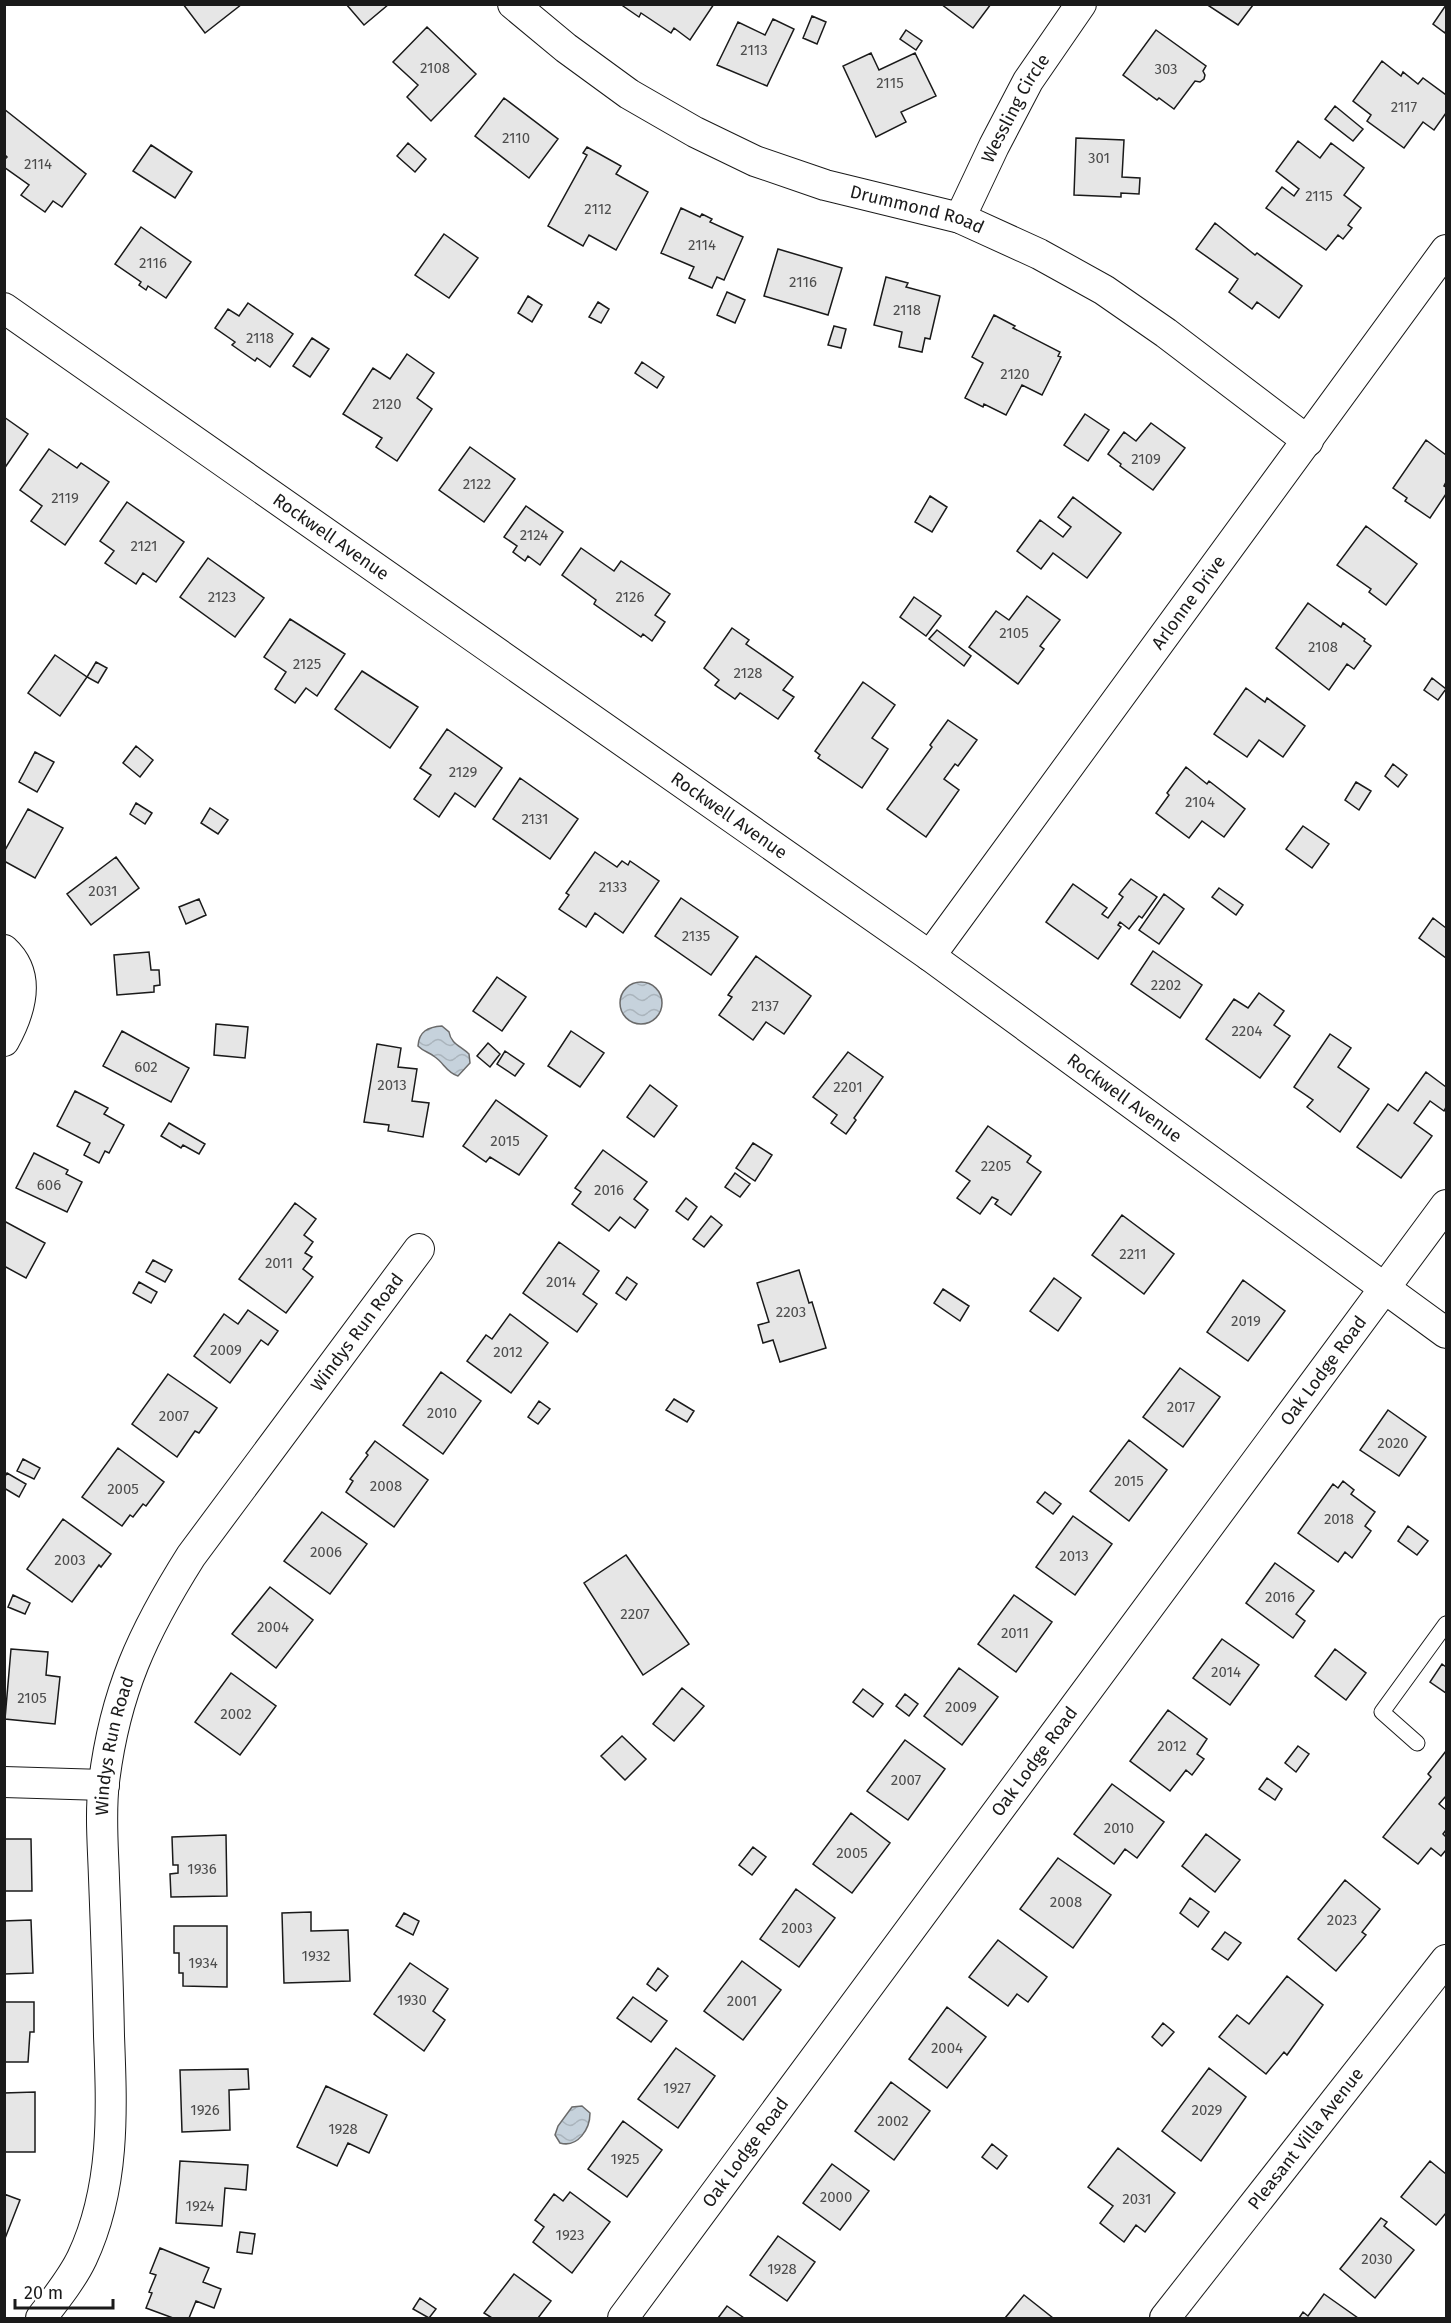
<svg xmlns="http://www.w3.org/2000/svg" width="1451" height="2323" font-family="'Fira Sans',sans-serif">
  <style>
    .water { fill: url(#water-waves); stroke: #6a6a6a; stroke-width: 1.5 }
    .building { fill: #e6e6e6; stroke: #1a1a1a; stroke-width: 1.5 }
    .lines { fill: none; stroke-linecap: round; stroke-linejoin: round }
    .service-casing { stroke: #1a1a1a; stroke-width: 17 }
    .minor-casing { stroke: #1a1a1a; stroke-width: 32 }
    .service { stroke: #fff; stroke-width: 15 }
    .minor { stroke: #fff; stroke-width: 30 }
    .labels { text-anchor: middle; stroke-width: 4.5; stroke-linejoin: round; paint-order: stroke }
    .number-label { font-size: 15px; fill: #4d4d4d }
    .street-label { font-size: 18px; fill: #1a1a1a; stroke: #fff }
  </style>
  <defs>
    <pattern id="water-waves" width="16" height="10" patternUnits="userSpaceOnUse" patternTransform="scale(1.5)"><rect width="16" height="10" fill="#c6d2dc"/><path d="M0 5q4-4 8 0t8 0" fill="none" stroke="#aab4bc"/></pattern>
  </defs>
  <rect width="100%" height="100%" fill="#fff"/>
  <!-- water -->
  <path class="water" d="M620 1003a21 21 0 1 1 42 0a21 21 0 1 1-42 0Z
    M442,1026L449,1032C451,1044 461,1046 469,1054L470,1063L458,1076C446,1072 444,1063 435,1057C429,1052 424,1052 418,1046C419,1031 428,1027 442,1026Z
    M582,2106L590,2113C590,2129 578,2148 560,2143L555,2135L558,2126L572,2107Z"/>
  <!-- building -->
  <path class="building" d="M183,4H242L205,33Z
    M346,4H389L364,25Z
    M625,4H714L690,40L674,28L671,33L641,13L639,17L623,6Z
    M941,4H991L973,28Z
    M1206,4H1252L1253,5L1238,25Z
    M1446,5V30L1445,33L1433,24Z
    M812,16L826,22L817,44L803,38Z
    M773,19L794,29L767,86L717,65L738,22L765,35Z
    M427,27L476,74L431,121L407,97L418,85L393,62Z
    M906,30L922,41L916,50L900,39Z
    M1156,30L1206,66L1203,71L1205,75L1204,79L1200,82L1195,81L1174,109L1159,98L1157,100L1123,75Z
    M871,53L879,70L915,53L936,96L901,112L906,122L876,137L843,66Z
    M1382,61L1401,76L1403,72L1418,84L1423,78L1446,95V113L1434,130L1423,122L1404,148L1367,121L1371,115L1353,101Z
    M504,98L558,139L529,178L475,136Z
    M1335,106L1363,129L1353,141L1325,119Z
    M4,109L86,174L62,207L53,201L45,212L21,195L29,185L4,167V160L7,157L4,154Z
    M1076,138L1124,140L1122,177L1140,178L1139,194L1121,193V197L1074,195Z
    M1298,141L1320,158L1331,143L1364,168L1344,195L1361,208L1348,225L1352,228L1343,239L1338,235L1326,250L1266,208L1282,187L1294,196L1299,189L1276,171Z
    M408,143L426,159L415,172L397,156Z
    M151,145L192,172L175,198L133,171Z
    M587,147L621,166L616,174L648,192L616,250L589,235L583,246L548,226L587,155L583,153Z
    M681,208L700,217L702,214L712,219L710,222L743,237L724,280L717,277L712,288L689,278L694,267L661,253Z
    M1215,223L1255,255L1257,253L1302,286L1279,318L1257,302L1252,309L1229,292L1238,279L1196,249Z
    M141,227L191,262L166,298L148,286L146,290L139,285L141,282L115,264Z
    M444,234L478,258L449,298L415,275Z
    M778,249L842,268L828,315L764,296Z
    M886,277L908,283L906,287L940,296L930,339L925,338L922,352L899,347L902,332L874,325Z
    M727,292L745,300L735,323L717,315Z
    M528,296L542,305L532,322L518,313Z
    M598,302L609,309L601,323L589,317Z
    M248,303L293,334L270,367L257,358L255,361L232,345L235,342L215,328L228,309L239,316Z
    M994,315L1015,326L1013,328L1060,352L1058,356L1061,357L1042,395L1022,385L1006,415L984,404L983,407L965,398L983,363L972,357Z
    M834,326L846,329L841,348L828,345Z
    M312,338L329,349L310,377L293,366Z
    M407,354L434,373L417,398L432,409L397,461L376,447L382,438L343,414L373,368L390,379Z
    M642,362L664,377L657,388L635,373Z
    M1085,414L1109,430L1088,461L1064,445Z
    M4,417L28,434L4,469Z
    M1151,423L1185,448L1153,490L1120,466L1121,464L1108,454L1124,432L1136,441Z
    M1426,440L1446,455V482L1444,486L1446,487V494L1430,518L1405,501L1407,498L1393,488Z
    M470,447L515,479L484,522L439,490Z
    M49,449L77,468L81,463L109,482L65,545L31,521L42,506L20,490Z
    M930,496L947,507L932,532L915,522Z
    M1073,497L1121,533L1087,578L1053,553L1041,569L1017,551L1040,520L1063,537L1071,527L1058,517Z
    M127,502L184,542L156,582L143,573L136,584L105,563L114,551L100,541Z
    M526,506L563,532L540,565L528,556L525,561L513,552L517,546L504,537Z
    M1366,526L1417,564L1386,605L1369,592L1371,589L1337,565Z
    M581,548L614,571L621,561L670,594L655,615L665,622L652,641L643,634L641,637L594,604L596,600L562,575Z
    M208,558L264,598L235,637L180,597Z
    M1027,596L1060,620L1040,646L1044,649L1018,684L969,647L996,611L1009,620Z
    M914,597L941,616L926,636L900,617Z
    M1308,603L1341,627L1343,623L1365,639L1364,641L1371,646L1354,669L1347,664L1329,690L1276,648Z
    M290,619L345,654L317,696L306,688L295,703L275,689L286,672L264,657Z
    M732,628L749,640L746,644L793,677L783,690L794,697L778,719L740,693L735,699L715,685L719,680L704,668Z
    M937,630L971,656L964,666L929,639Z
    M55,655L87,677L60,716L28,693Z
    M96,662L107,668L98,683L87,677Z
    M362,671L418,707L390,748L335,709Z
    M1432,678L1446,689L1438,700L1424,690Z
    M863,682L895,705L872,738L888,749L862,788L818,758L820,755L815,751Z
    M1246,688L1265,702L1267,698L1305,726L1283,757L1259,740L1247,757L1214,734Z
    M948,720L977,740L958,766L955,764L944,779L959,790L926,837L887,809L932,747L930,745Z
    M447,729L502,768L475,807L455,793L439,817L414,799L431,775L420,768Z
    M136,746L153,760L140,777L123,763Z
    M35,752L54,762L37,792L19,782Z
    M1393,764L1407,775L1398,787L1385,776Z
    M1186,767L1207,784L1209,781L1245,809L1224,837L1202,821L1189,838L1156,813L1169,795L1167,793Z
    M520,778L578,819L550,859L493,819Z
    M1356,782L1371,791L1359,810L1345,800Z
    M136,803L152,813L145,824L130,814Z
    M210,808L228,820L218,834L201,823Z
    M28,809L63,828L35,878L4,861V852Z
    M1303,826L1329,844L1312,868L1286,849Z
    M595,852L617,867L622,861L628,865L630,861L659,881L623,933L595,913L586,927L559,909L569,895L566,893Z
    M116,857L139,888L91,925L67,894Z
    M1131,879L1157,897L1142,918L1139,916L1129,929L1120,922L1118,925L1121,927L1098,959L1046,922L1073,884L1107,908L1102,914L1108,918L1123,897L1119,894Z
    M1219,888L1243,905L1236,915L1212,897Z
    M1164,894L1184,909L1159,944L1139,930Z
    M681,898L738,937L711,975L655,936Z
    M199,899L206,915L186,924L179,907Z
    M1433,918L1446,928V958L1419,938Z
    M1153,951L1202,985L1180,1018L1131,984Z
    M149,952L151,970H159L160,985L154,986V992L117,995L114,955Z
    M756,956L811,996L784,1034L766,1022L753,1040L719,1015L732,997L728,995Z
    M497,977L526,997L502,1031L473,1011Z
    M1259,993L1284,1011L1274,1025L1290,1036L1260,1078L1206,1039L1234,999L1248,1008Z
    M216,1024L248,1027L245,1058L214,1055Z
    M122,1031L189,1068L171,1102L103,1066Z
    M571,1031L604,1053L580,1087L548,1066Z
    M1330,1034L1351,1048L1338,1067L1369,1089L1340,1132L1307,1107L1313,1100L1294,1087Z
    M488,1043L500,1054L490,1067L477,1056Z
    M377,1044L401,1048L398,1067L417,1069L412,1101L429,1103L423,1137L388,1131L389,1125L364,1122Z
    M505,1051L524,1064L515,1076L497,1064Z
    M848,1052L883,1077L854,1118L856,1120L846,1134L831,1123L837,1115L813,1097Z
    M1426,1072L1446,1087V1107L1444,1111L1430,1101L1414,1123L1432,1136L1401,1178L1357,1147L1388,1104L1398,1111Z
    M650,1085L677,1106L654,1137L627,1117Z
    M75,1091L108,1108L104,1114L124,1125L109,1153L105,1151L99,1163L84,1155L90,1143L57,1126Z
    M496,1100L547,1136L519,1175L490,1157L486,1162L463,1146Z
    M169,1123L205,1144L199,1154L183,1145L181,1148L161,1136Z
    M988,1126L1031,1156L1027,1162L1041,1172L1011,1215L995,1204L998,1200L992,1197L980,1214L957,1198L970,1181L956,1171Z
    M753,1143L772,1155L755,1181L736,1168Z
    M603,1150L647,1182L634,1199L648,1210L635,1228L620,1217L609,1231L572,1204L581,1192L575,1188Z
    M34,1153L68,1170L66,1174L82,1182L67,1212L16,1188Z
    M735,1173L750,1184L740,1197L725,1187Z
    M686,1198L697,1207L688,1220L676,1211Z
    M295,1203L316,1219L304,1235L313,1242L305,1253L312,1257L303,1269L313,1277L286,1313L239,1279Z
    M1122,1215L1174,1254L1144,1294L1092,1255Z
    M711,1216L722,1225L704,1247L693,1239Z
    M4,1221L45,1243L26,1278L4,1266Z
    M559,1242L599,1271L583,1294L597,1304L577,1332L523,1293Z
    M153,1260L172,1270L165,1282L146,1272Z
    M799,1270L809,1303L812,1302L826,1348L780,1362L773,1340L763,1343L758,1325L769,1322L757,1283Z
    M627,1277L637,1284L626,1300L616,1293Z
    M1054,1278L1081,1298L1058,1331L1030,1311Z
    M1243,1280L1285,1311L1248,1361L1207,1332Z
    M139,1282L157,1292L151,1303L133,1293Z
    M943,1289L969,1306L960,1321L934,1303Z
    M248,1310L278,1331L268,1345L261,1340L230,1383L194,1356L224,1314L238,1324Z
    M510,1314L548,1343L511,1393L467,1361L486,1335L492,1339Z
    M1180,1368L1220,1397L1183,1447L1143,1417Z
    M441,1372L481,1401L443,1454L403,1425Z
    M168,1374L217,1408L199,1433L195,1431L177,1457L132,1424Z
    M674,1399L694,1411L687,1422L666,1410Z
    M539,1401L550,1409L538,1424L528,1417Z
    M1388,1410L1426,1437L1399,1476L1360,1450Z
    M1129,1440L1167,1470L1129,1521L1090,1491Z
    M375,1441L428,1480L394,1527L346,1492L353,1481L350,1479L368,1455L366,1453Z
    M118,1448L164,1482L146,1506L143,1504L133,1517L130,1515L122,1526L82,1497Z
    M23,1459L40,1468L34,1479L17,1471Z
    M7,1473L26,1484L19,1497L4,1488V1478Z
    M1343,1481L1354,1490L1351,1494L1375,1512L1365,1526L1371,1531L1352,1558L1345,1552L1338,1562L1298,1533L1333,1484L1338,1488Z
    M1045,1492L1061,1504L1053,1514L1037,1502Z
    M322,1512L367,1544L330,1594L284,1561Z
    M1073,1516L1112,1544L1075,1595L1036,1567Z
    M63,1519L111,1554L101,1567L99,1565L72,1602L27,1569Z
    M1408,1526L1428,1541L1417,1555L1398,1541Z
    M626,1555L689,1644L643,1675L584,1583Z
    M1275,1563L1314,1591L1296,1614L1305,1621L1293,1638L1246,1603Z
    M270,1587L313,1620L276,1668L232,1634Z
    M13,1595L30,1603L25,1614L8,1607Z
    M1014,1595L1052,1622L1016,1672L978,1644Z
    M1222,1639L1259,1665L1230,1705L1193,1678Z
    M11,1649L48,1652L46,1675L60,1677L55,1724L5,1719Z
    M1335,1649L1366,1673L1346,1700L1315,1676Z
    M1442,1664L1446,1667V1693L1430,1682Z
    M959,1668L998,1697L962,1745L924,1716Z
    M231,1673L276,1706L240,1755L195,1722Z
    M682,1688L704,1706L674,1741L653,1724Z
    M863,1689L883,1704L873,1717L853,1702Z
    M905,1694L918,1704L909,1716L896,1706Z
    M1168,1710L1207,1739L1197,1754L1204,1759L1192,1775L1186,1770L1170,1791L1130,1761Z
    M622,1736L646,1759L625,1780L601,1756Z
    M905,1740L945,1769L908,1820L867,1791Z
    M1298,1746L1309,1754L1296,1772L1285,1763Z
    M1446,1751V1796L1439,1804L1446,1810V1830L1443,1834L1446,1837V1850L1441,1856L1431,1848L1418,1864L1383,1837L1431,1777L1428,1774Z
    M1267,1778L1282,1789L1275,1800L1259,1789Z
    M1112,1784L1164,1822L1137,1858L1125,1849L1114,1864L1074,1834Z
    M851,1813L890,1843L852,1893L813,1864Z
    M1206,1834L1240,1860L1215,1892L1182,1866Z
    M226,1835L227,1896L171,1897L170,1874L178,1873V1865H173L172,1837Z
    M4,1839H31L32,1891H4Z
    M753,1847L766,1857L752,1875L739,1865Z
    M1058,1858L1111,1895L1073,1948L1020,1909Z
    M1345,1880L1380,1909L1362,1932L1366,1935L1336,1971L1298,1939Z
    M796,1889L835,1918L799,1967L760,1939Z
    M1190,1898L1209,1912L1198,1927L1180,1913Z
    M311,1912V1931L348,1930L350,1981L284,1983L282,1913Z
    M404,1913L419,1921L413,1935L396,1926Z
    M31,1920L33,1973L4,1974V1921Z
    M174,1926H227V1987L183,1986V1973H179V1953H174Z
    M1225,1932L1241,1943L1228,1960L1212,1949Z
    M998,1940L1047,1977L1028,2002L1017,1994L1008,2006L969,1977Z
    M742,1961L781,1990L743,2040L704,2011Z
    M410,1963L448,1989L433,2011L445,2020L424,2051L374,2014Z
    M658,1968L668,1976L656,1991L647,1984Z
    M1287,1976L1323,2005L1287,2055L1284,2052L1266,2074L1219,2037L1237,2015L1249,2024Z
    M633,1997L667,2021L651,2042L617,2018Z
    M4,2002H34V2032H30L28,2062H4Z
    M947,2007L986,2037L947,2088L909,2059Z
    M1163,2023L1174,2032L1162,2046L1152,2037Z
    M676,2048L715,2076L678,2128L638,2099Z
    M1209,2068L1246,2097L1201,2161L1162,2131Z
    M248,2069L249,2089L229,2090L230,2130L182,2132L180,2070Z
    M891,2082L930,2111L894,2160L855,2131Z
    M326,2086L387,2115L369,2153L348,2143L337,2166L297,2147Z
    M35,2092V2152H4V2093Z
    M623,2121L662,2150L627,2197L588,2169Z
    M992,2144L1007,2156L997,2169L982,2157Z
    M1118,2148L1175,2193L1145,2232L1136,2225L1124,2242L1100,2223L1113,2206L1088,2187Z
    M180,2161L248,2165L246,2190L225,2188L222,2226L176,2223Z
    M1430,2161L1446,2174V2213L1436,2225L1401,2197Z
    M832,2164L869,2191L840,2230L803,2203Z
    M570,2192L610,2222L572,2273L533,2242L544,2227L535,2220L554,2194L563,2201Z
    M4,2194L20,2200L4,2241Z
    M1381,2218L1387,2222L1384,2226L1414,2250L1375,2298L1340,2269Z
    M240,2232L255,2234L252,2254L237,2252Z
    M778,2236L815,2262L787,2301L750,2275Z
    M160,2248L209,2268L203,2282L221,2289L214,2308L196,2301L189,2318H173L146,2308L152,2293L149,2292L156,2275L150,2273Z
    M514,2274L551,2301L538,2318H492L484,2313Z
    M1324,2294L1358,2318H1299L1303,2312L1308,2316Z
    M1024,2295L1053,2318H1005Z
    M420,2298L436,2309L429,2318L413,2309Z
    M727,2306L744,2318H718Z"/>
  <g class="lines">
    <!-- service casing -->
    <g class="service-casing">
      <path id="service" d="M1417,1743L1382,1712L1446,1624"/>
    </g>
    <!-- minor casing -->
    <g class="minor-casing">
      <g id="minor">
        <path id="s1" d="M513,4L566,48L629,94L695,132L755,161L825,185L960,218L1039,254L1104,290L1166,333L1308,441"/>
        <path id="s2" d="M960,218L994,146L1028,81L1081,4"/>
        <path id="s3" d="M4,308L930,956L1446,1333"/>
        <path d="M4,950C32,976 20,1012 4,1041"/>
        <path id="s4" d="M930,956L1446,250"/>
        <path d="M4,1782L104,1785"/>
        <path id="s5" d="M41,2318C55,2300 72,2279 82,2258C115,2188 112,2112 109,2036C108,1983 106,1930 104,1878C103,1846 100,1813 104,1782C115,1692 143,1632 191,1556L419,1249"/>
        <path id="s6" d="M623,2318L1446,1205"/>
        <path id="s7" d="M1165,2318L1446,1960"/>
      </g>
    </g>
    <!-- service -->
    <use href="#service" class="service"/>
    <!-- minor -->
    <use href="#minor" class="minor"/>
  </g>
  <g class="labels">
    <!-- number labels -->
    <g class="number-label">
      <text x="754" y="55">2113</text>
      <text x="435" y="73">2108</text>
      <text x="1166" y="74">303</text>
      <text x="890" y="88">2115</text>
      <text x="1404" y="112">2117</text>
      <text x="516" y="143">2110</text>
      <text x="1099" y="163">301</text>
      <text x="38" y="169">2114</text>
      <text x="1319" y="201">2115</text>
      <text x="598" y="214">2112</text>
      <text x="702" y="250">2114</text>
      <text x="153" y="268">2116</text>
      <text x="803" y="287">2116</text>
      <text x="907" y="315">2118</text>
      <text x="260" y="343">2118</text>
      <text x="1015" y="379">2120</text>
      <text x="387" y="409">2120</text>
      <text x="1146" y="464">2109</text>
      <text x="477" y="489">2122</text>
      <text x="65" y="503">2119</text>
      <text x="534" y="540">2124</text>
      <text x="144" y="551">2121</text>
      <text x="222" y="602">2123</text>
      <text x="630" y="602">2126</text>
      <text x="1014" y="638">2105</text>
      <text x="1323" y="652">2108</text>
      <text x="307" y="669">2125</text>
      <text x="748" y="678">2128</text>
      <text x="463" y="777">2129</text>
      <text x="1200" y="807">2104</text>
      <text x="535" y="824">2131</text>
      <text x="613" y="892">2133</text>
      <text x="103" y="896">2031</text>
      <text x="696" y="941">2135</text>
      <text x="1166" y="990">2202</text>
      <text x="765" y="1011">2137</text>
      <text x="1247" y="1036">2204</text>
      <text x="146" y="1072">602</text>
      <text x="392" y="1090">2013</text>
      <text x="848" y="1092">2201</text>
      <text x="505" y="1146">2015</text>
      <text x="996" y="1171">2205</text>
      <text x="49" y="1190">606</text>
      <text x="609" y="1195">2016</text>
      <text x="1133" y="1259">2211</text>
      <text x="279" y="1268">2011</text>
      <text x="561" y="1287">2014</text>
      <text x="791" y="1317">2203</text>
      <text x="1246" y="1326">2019</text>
      <text x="226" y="1355">2009</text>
      <text x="508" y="1357">2012</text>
      <text x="1181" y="1412">2017</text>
      <text x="442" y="1418">2010</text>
      <text x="174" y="1421">2007</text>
      <text x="1393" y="1448">2020</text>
      <text x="1129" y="1486">2015</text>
      <text x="386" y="1491">2008</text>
      <text x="123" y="1494">2005</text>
      <text x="1339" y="1524">2018</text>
      <text x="326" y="1557">2006</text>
      <text x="1074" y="1561">2013</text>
      <text x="70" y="1565">2003</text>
      <text x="1280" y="1602">2016</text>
      <text x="635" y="1619">2207</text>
      <text x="273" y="1632">2004</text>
      <text x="1015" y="1638">2011</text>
      <text x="1226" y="1677">2014</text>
      <text x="32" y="1703">2105</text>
      <text x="961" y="1712">2009</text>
      <text x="236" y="1719">2002</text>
      <text x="1172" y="1751">2012</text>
      <text x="906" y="1785">2007</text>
      <text x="1119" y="1833">2010</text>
      <text x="852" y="1858">2005</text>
      <text x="202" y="1874">1936</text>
      <text x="1066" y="1907">2008</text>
      <text x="1342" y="1925">2023</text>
      <text x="797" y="1933">2003</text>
      <text x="316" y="1961">1932</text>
      <text x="203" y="1968">1934</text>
      <text x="412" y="2005">1930</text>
      <text x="742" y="2006">2001</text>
      <text x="947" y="2053">2004</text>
      <text x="677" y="2093">1927</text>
      <text x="205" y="2115">1926</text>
      <text x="1207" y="2115">2029</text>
      <text x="893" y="2126">2002</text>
      <text x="343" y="2134">1928</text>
      <text x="625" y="2164">1925</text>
      <text x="836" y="2202">2000</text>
      <text x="1137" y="2204">2031</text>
      <text x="200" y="2211">1924</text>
      <text x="570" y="2240">1923</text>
      <text x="1377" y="2264">2030</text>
      <text x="782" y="2274">1928</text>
    </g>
    <!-- street labels -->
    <g class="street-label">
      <text dy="6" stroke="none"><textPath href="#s2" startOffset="123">Wessling Circle</textPath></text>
      <text dy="6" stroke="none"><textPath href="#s1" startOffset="459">Drummond Road</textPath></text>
      <text dy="6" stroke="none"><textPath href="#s3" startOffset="399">Rockwell Avenue</textPath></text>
      <text dy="6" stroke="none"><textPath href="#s4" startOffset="438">Arlonne Drive</textPath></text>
      <text dy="6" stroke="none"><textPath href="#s3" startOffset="885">Rockwell Avenue</textPath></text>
      <text dy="6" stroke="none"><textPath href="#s3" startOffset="1371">Rockwell Avenue</textPath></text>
      <text dy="6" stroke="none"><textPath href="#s5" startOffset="1076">Windys Run Road</textPath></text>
      <text dy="6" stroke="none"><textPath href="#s6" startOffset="1178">Oak Lodge Road</textPath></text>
      <text dy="6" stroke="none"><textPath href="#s5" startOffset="590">Windys Run Road</textPath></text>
      <text dy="6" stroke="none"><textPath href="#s6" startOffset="692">Oak Lodge Road</textPath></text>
      <text dy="6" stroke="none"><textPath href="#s7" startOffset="228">Pleasant Villa Avenue</textPath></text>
      <text dy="6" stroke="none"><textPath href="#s6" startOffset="206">Oak Lodge Road</textPath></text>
    </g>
  </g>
  <!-- border -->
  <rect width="1451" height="2323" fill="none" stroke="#1a1a1a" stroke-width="12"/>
  <!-- scale -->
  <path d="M15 2299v9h98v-9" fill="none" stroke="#1a1a1a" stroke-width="3"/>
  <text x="24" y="2299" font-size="18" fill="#1a1a1a" stroke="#ffffff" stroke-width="4.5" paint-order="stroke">20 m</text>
</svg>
